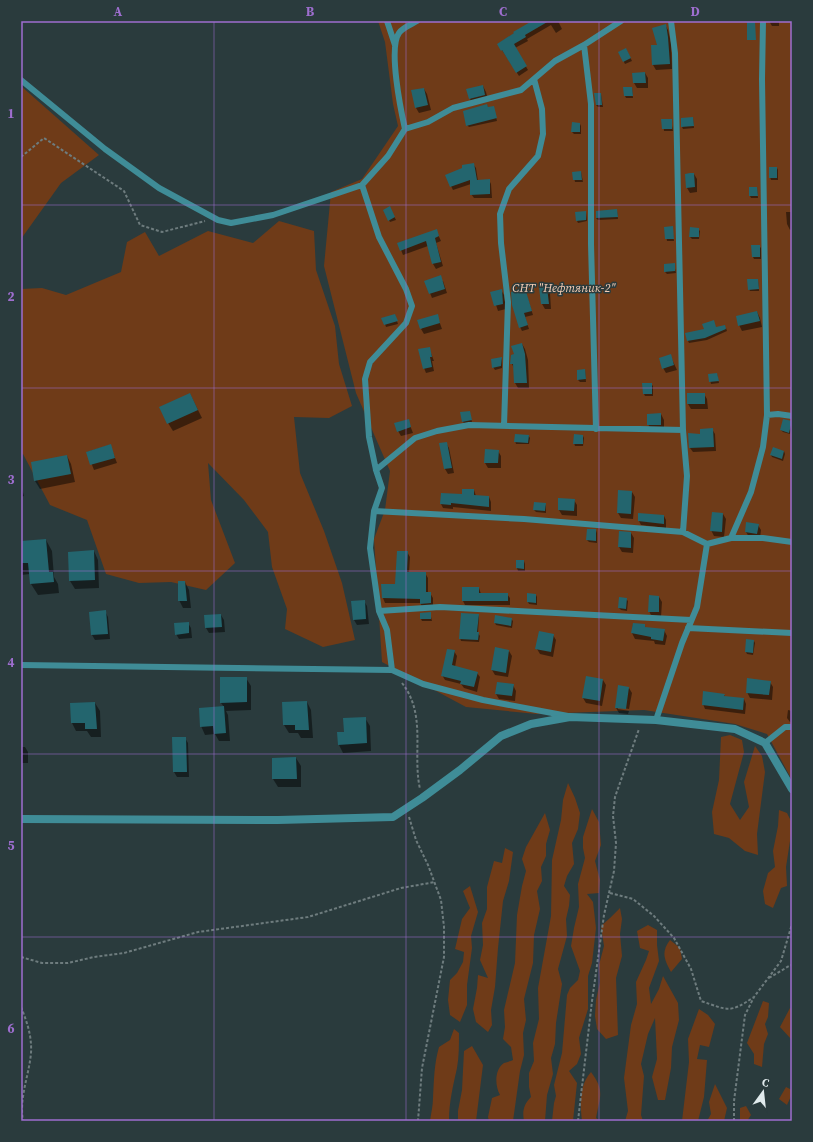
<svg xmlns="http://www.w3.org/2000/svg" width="813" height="1142" font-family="'Source Serif 4',serif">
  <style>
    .green { fill: #6f3b18 }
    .shadow { fill: #0007 }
    .building { fill: #23656e }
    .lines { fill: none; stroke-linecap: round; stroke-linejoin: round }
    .path { stroke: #6e7c7e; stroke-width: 2; stroke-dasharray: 3 2; stroke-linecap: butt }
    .service { stroke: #3f8c97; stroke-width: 6 }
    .minor { stroke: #3f8c97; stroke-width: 8 }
    .grid { fill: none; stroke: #9e6ecf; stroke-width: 1; stroke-opacity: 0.55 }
    .labels { text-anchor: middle; stroke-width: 3; stroke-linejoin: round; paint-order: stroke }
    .park-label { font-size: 12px; font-style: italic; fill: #f6cdb5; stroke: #2a3b3d }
    .neatline { fill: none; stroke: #9e6ecf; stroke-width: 1.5 }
    .grid-label { font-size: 13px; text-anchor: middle; font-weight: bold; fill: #9e6ecf }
  </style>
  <rect width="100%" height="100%" fill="#2a3b3d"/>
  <!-- green -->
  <path class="green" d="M378,21H792V780L767,734L735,724L644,710L537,714L466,707L382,662L374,539L385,510L390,471L356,393L324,266L331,192L362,179L398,126L393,104L385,42Z
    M21,86L99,155L61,183L21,239Z
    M279,221L314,231L316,270L335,326L339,364L352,406L329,418L294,417L300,473L324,531L342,583L355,640L323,647L285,629L287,609L272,567L268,532L244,500L208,463L211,500L235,563L206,590L171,582L139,583L106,574L87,520L50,505L23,454L21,455V289L42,288L66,295L121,272L127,242L145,232L159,256L208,231L253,243Z
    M730,735L742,740L744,752L730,804L740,820L749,807L744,782L755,746L762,756L765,772L757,834L758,855L745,851L729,838L714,834L712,812L719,780L721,737Z
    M568,783L575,798L580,813L578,829L572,843L574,864L567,876L564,886L570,895L569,906L566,919L567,936L558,969L562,984L556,1023L555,1044L551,1058L553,1074L547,1095L545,1121H524C522,1111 524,1104 531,1097L529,1087V1073L534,1061L533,1043L539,1019L538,988L551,916L552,860L561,820L563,800Z
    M592,809L599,822L601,845L595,861L600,880L599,893L587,894L593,902L596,928L592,963L588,976V1009L579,1038L581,1054L577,1064L569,1071L577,1083L573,1121H552L554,1103L556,1096L554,1085L562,1053L567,995L570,988L578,980L580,971L571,946L574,928L579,907L578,884L585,858L583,848V837Z
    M779,810L787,813L792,823V828L786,867L787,886L781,888L773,908L765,904L763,891L768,873L775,867L773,851L778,826Z
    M545,813L550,830L546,844V856L541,867L542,881L537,891L540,909L534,935L533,963L524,999L526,1020L523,1033L524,1055L520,1071L513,1121H489L488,1117L492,1098L500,1095C495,1086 494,1070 504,1063C507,1062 511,1061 513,1060L511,1047L503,1039L505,1027L504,1010L515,963L517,915L522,886L526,871L522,859L526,847Z
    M505,848L513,852L509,881L503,901L498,948L495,987L491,1010L492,1025L488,1032L476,1022L473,1009L477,988L478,975L488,978L480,960L483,945L482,923L487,909V887L494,861L502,863Z
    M470,886L478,912L471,936L472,948L467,985V1005L460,1022L450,1015L448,1000L450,980L457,973L463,962L464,952L455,949L462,919L470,908L463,891Z
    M620,908L622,919L620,934L622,956L616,978L618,1035L606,1039L597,1029L595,1016L596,1000L600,982L599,965L604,946L601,926L610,918Z
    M648,925L657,930V945L659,961L649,988L651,1004L659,989L663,976L678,1003L679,1020L672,1047L671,1068L665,1100H658L652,1077L657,1059L655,1018L648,1034L641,1064L644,1076L641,1115L643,1121H625L628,1111L624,1078L631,1025L637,1004L636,982L646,960L649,951L640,948L637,931Z
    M670,940L680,948L682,959L671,972C664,959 661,952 670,940Z
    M763,1001L769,1003L768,1017L765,1024L768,1034L764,1044L762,1067L754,1064V1054L747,1043Z
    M790,1008L792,1009L791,1039L780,1027Z
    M699,1009L708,1015L715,1024L709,1047L700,1045L697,1059L707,1060L704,1097L698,1121H682L689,1062L688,1039Z
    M454,1029L459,1033C459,1045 459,1057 457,1068C453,1086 449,1102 449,1121H430C431,1113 433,1106 433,1098C434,1081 434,1064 439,1047L450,1040Z
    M472,1046L483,1065L476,1121H458V1111L462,1090L464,1051Z
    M591,1072C605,1091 600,1096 596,1118L600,1121H582C580,1103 579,1086 591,1072Z
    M715,1084L727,1108L724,1121H707L711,1114L709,1102Z
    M786,1087L792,1090V1094L787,1105L779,1099Z
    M746,1106L751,1115L747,1121H740V1108Z"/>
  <!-- shadow -->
  <path class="shadow" d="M534,21H558L562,29L556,33L551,25L527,39L528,41L515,48L528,70L519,76L498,44Z
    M769,21H779V26H772Z
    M665,25L668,30L671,43L672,69L656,70L653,65L652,46H658Z
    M626,49L632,61L625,64L619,52Z
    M645,73L648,78V88H637L634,83L633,74Z
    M483,86L486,92L488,100L473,104L470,99Z
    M632,88L633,98H626L625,96Z
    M424,89L427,94L431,110L419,113L416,108Z
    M601,94L603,107H598L596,105Z
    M487,105L488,108L494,109L497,121L469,127L467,125Z
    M693,118L694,128L683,129L682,127Z
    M663,120H671L673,131H664Z
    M580,124L581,126V134H574L572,132Z
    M473,164L476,168L478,181L489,180L491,184L492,198H474L471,194V184L453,190L451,186Z
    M777,168L778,170V180H771L770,177Z
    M581,172L583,182H575L573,173Z
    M694,174L697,179V192L690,193L687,188Z
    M757,188L758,198H751L750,196Z
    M391,210L396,220L390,222L389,220Z
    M617,211L618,219L598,220L596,218V212Z
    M586,212L587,221L578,223L577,221Z
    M786,212H792V229L790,230L787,224Z
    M672,227L674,241H667L665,228Z
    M698,229L700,231L699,239H692L690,237Z
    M436,230L441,241L436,243L443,266L436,269L433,264L428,246L403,255L401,250Z
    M759,246L761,248V259H754L753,257Z
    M674,264L676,273L667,274L665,272Z
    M758,280L759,291H750L749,289Z
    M425,281H443L447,293L432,298Z
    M541,288H547L550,293L551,309H545L542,304Z
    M501,290L504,295L506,309L498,311L492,293Z
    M526,293L533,315L525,317L529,329L522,331L520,327Z
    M757,312L760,318L762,327L742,331L739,325Z
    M395,315L398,324L386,327L383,318Z
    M437,315L442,329L424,334L421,329Z
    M716,328H726L727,331L707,340L689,343L688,341L687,334Z
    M522,344L525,349L528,360L529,388H518L515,383L514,368L512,364L515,355Z
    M429,348L434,361H432L434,371L426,373L424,368Z
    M670,355L677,370L666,373L663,368Z
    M501,358L502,360V368L495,370L493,367Z
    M585,370L586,382H580L578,380Z
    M717,374L719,383L711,384L709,375Z
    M643,384H651L653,386V396H645L644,394Z
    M190,394L202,418L173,431L168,423Z
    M704,394L707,399L708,409H691L688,404Z
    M470,414L472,422L464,424L463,421Z
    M661,414L664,420V430H651L648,424Z
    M408,420L413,433L401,436L398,431Z
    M792,422V427L790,434L783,432L781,430Z
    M712,429L715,434L716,451L693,452L690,448L701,435Z
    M528,435L530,438L529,444H516L515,441Z
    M583,436L584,438L583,446H575L574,443Z
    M446,443L449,448L454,473L448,474L445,469L440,444Z
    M110,445L117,463L94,470L87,452Z
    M498,451L501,456V468H488L485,463Z
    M784,451L785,454L783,461L772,457L771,455Z
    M67,456L71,464L75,482L40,489L35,481Z
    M21,485L24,496L21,497Z
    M474,490L476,496L489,497L491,502V511L453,507V509L443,508L441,504Z
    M632,492L635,497L633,519L621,518L618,513Z
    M574,500L577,505V516L562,515L559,510Z
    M545,504L546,506V513L536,512L534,510Z
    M723,514L726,519L724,537L714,536L711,530Z
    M664,516L666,520V528L641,525L639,521Z
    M758,525L761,530L760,538L749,537L746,532Z
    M588,530H596L597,533V543L589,542L587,540Z
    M620,532L631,533L634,538L633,553L622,552L619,547Z
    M46,540L52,551L54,577L58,584L59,593L38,595L31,584L30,574L21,575V542Z
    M94,551L98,560L99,588L75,589L70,581Z
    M407,552L410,557L409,573H425L428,578V593H430L433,598V608H423L420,603H385L383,598L382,585H396Z
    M517,561H524L525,564V571H518L517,568Z
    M185,582L189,590L191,608H183L179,600Z
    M463,588H479L481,594H507L510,598V605H465L463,601Z
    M536,595L537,597V605L529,604L528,602Z
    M659,597L662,602L661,617H652L649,611Z
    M626,599L628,601L627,611L621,610L619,608Z
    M364,601L367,606L369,624L357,625L354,620Z
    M105,611L108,617L110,639L95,640L92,635L90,613Z
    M430,613L432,621H422L421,619Z
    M478,614L479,617L478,633L480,636L479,642L461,641L460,638Z
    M221,615L224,620L225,632L209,633L206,628L205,616Z
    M511,619L513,621L512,628L496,625L495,623Z
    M188,623L191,628L192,638L179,639L176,634Z
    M633,624L644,625L646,628L664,630L667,636L665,645L655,644L654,641L635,639L632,633Z
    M553,635L556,640L553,657L540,654L537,649Z
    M754,641L755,643L753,655L747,654L746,652Z
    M454,651L457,656L455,667L477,673L480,677L477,692L464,688L461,684L445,680L442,675Z
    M509,651L512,656L508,677L495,675L492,670Z
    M246,678L251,686V710L226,711L228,715L230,741H219L215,734L205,735L201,726L224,707L221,703Z
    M603,680L606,685L602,706L586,703L583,698Z
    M770,682L773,687L772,700L750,698L747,692Z
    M513,685L516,691L515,701L499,699L496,694Z
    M629,688L632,693L629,709L618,707V709L629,711L628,714L619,713L616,708Z
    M724,695L726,698L744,699L746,704L745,714L705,709L703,704Z
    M307,702L311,710L313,738H301L298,733H289L284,725L283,703Z
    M95,703L100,711L101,737H91L87,731H76L72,723L71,704Z
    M788,710L792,711V723L790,722L787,718Z
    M365,718L370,726L371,751L343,753L339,745L345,733Z
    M173,738H185L188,743L189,777H177L174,772Z
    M21,747H25L28,752V763H21Z
    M273,758H296L301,766V787H278L273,779Z"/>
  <!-- building -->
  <path class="building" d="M532,21H549L525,35L526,37L514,44L527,66L516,73L502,50L501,51L497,44L514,33L513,32Z
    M747,21H755L756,40H747Z
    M666,24L668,37L670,64L652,65L651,45H657L652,28Z
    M626,48L631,58L623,62L618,52Z
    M645,72L646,83H633L632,73Z
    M483,85L485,95L469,99L466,89Z
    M623,87H632L633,96H624Z
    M424,88L428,105L415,108L411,90Z
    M594,93H601L602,105H596Z
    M487,104L488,107L494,106L497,118L466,126L463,111Z
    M693,117L694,126L681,127V118Z
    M661,119H672V129H662Z
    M572,122L580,123V132H571Z
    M474,163L477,180L490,179V194L470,195V180L450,187L445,175L462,168V165Z
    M769,167H777V178H769Z
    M581,171L582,180H573L572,172Z
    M690,173H694L695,187L686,188L685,174Z
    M749,187H757L758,196H749Z
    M390,206L395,217L388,221L383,210Z
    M617,209L618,217L596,218V211Z
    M586,211V220L576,221L575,212Z
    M673,226L674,239H665L664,227Z
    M690,227L699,228V237H689Z
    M437,229L439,236L435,238L441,262L432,264L426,241L400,251L397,243Z
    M751,245H760V257H752Z
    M675,263V271L664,272V264Z
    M441,275L445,289L429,294L424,281Z
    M747,279H758L759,289L748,290Z
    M539,287H547L549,304H541Z
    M525,288L532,311L524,313L528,325L519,328L512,305L511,292Z
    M502,289L503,304L494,306L490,292Z
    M757,311L760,321L738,326L736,316Z
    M395,314L398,321L384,325L381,318Z
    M438,314L440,323L420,329L417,320Z
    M714,320L716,327L725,325L726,329L705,338L687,341L685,333L704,329L702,324Z
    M522,343L525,354L527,383H514L513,364H510L511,355L514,354L511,346Z
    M430,347L432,357H430L432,367L423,369L418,349Z
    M671,354L674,365L662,369L659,358Z
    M502,357L501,366L492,368L491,359Z
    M585,369L586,379L577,380V370Z
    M717,373L719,381L709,382L708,374Z
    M642,383H652V394H643Z
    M190,393L198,410L167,424L159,407Z
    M687,393H705V404H687Z
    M470,411L472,420L462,422L460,412Z
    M661,413V425H647V414Z
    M409,419L411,427L397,432L394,423Z
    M783,419L792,421L789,433L780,430Z
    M713,428L714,447L689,448L688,433L700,434V429Z
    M515,434L529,435L528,443L514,442Z
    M574,434L583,435V444H573Z
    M447,442L452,468L444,469L439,443Z
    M111,444L115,458L90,465L86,452Z
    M773,447L784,451L782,459L770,455Z
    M485,449L499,450L498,463H484Z
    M67,455L71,474L34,481L31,462Z
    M462,489H474V495L489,496V507L451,503V505L440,504L441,493L462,494Z
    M618,490L632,491L631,514L617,513Z
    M558,498L575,499L574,511L558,510Z
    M534,502L546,503L545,511L533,510Z
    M712,512L723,513L722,532L710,531Z
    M638,513L664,515V524L638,521Z
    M746,522L759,524L757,534L745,532Z
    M587,529H596V541L586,540Z
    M619,531L631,532V548L618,547Z
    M46,539L49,572H53L54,582L30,584L28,563H21V541Z
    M94,550L95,580L69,581L68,552Z
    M397,551H408L407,572H426V592H431V603L420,604V599L382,598L381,584H395Z
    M516,560H524V569L516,568Z
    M178,581H185L187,601H178Z
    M462,587H479V593H508V601H462Z
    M527,593L536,594V603L527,602Z
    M649,595L659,596V612H648Z
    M619,597L627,598L626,609L618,608Z
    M365,600L366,619L353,620L351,601Z
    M106,610L108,634L91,635L89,612Z
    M431,612V619H420V613Z
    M461,613L479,614L477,632H479L478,640L459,639Z
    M221,614L222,627L205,628L204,615Z
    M495,615L512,618L511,626L494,623Z
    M189,622V633L175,635L174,623Z
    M633,623L645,624V627L665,629L663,641L651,639V637L631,633Z
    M539,631L554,634L551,652L535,649Z
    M746,639L754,640L753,653L745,652Z
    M495,647L509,650L506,673L491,670Z
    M447,649L455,650L452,665L478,672L474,687L460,684L461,681L441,676Z
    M586,676L603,679L600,701L582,698Z
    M220,677H247V702L220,703Z
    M747,678L771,681L769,695L746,693Z
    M497,682L514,684L512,696L495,694Z
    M618,685L629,687L626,709L615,708Z
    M703,691L725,694L724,696L744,698L743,710L702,705Z
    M307,701L309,730H295V725H283L282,702Z
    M95,702L97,729H85V723H71L70,703Z
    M224,706L226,733L214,734L213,726L200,727L199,708Z
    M366,717L367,743L338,745L337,732H344L343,718Z
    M172,737H186L187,772H173Z
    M296,757L297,779H272V758Z"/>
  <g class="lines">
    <!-- path -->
    <path class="path" d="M21,157L44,138L124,191L140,225L162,232L205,221
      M402,683C427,715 412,753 420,789
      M409,817L416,840L428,865L441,900L444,927V957L422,1068L418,1121
      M610,893L633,899L654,916L674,938L691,969L701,1001C728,1010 729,1014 754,997
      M21,957L42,963H68L94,957L124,953L198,932L308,917L401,888L435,882
      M769,978L789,966L792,965
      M21,1007C27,1022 32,1036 31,1053C29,1076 19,1097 23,1121
      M578,1121L592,1001L604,915L614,871L616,843L613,816L615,797L639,729
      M734,1121V1101L745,1015L754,997L781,961L792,924"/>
    <!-- service -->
    <path class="service" d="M387,21L395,45
      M671,21L675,53L683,430L687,476L683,532
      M763,21L762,79L767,415
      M584,45L591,104V244L596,429
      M21,80L105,149L159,188L218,220L231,223L273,215L362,185L388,156L405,129L428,122L453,108L521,90L555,61L584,45L621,21
      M405,129C401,111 388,48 399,33C402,28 412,24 417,21
      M362,185L379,237L406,289L412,306L406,323L370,362L365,379L369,437L376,470L382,488L374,511L370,548L379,611L387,630L392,670L423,684L483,700L568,716
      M504,426L508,302L501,243L500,214L509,189L538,156L543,134L542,109L534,79
      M376,470L415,438L437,431L469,425L683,430
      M374,511L524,519L683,532L707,544L731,538H763L792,542
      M731,538L751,492L763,447L767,415L778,414L792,416
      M379,611L440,607L691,620
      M688,628L792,633
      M21,665L392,670
      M656,720L682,643L697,607L707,544
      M765,743L785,727H792"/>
    <!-- minor -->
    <path class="minor" d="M21,819L278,820L393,817L422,798L460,770L501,736L531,724L570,717L656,720L735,729L765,743L792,789"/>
  </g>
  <!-- grid -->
  <path class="grid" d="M214,21V1121M406,21V1121M599,21V1121M21,205H792M21,388H792M21,571H792M21,754H792M21,937H792"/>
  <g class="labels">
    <!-- park labels -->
    <g class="park-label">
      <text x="564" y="292">СНТ "Нефтяник-2"</text>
    </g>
  </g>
  <!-- border -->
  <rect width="813" height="1142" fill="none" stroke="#2a3b3d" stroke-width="44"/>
  <!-- north arrow -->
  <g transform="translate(763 1092) rotate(15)" stroke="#2a3b3d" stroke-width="3" paint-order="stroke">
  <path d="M0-3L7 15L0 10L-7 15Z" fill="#e0eaec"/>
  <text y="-6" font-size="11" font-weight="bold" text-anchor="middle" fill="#e0eaec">С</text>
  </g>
  <rect x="22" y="22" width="769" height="1098" class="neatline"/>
  <g class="grid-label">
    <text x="118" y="16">A</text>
    <text x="310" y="16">B</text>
    <text x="503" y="16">C</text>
    <text x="695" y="16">D</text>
    <text x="11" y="118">1</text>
    <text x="11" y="301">2</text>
    <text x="11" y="484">3</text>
    <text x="11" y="667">4</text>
    <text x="11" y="850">5</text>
    <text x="11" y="1033">6</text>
  </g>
</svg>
